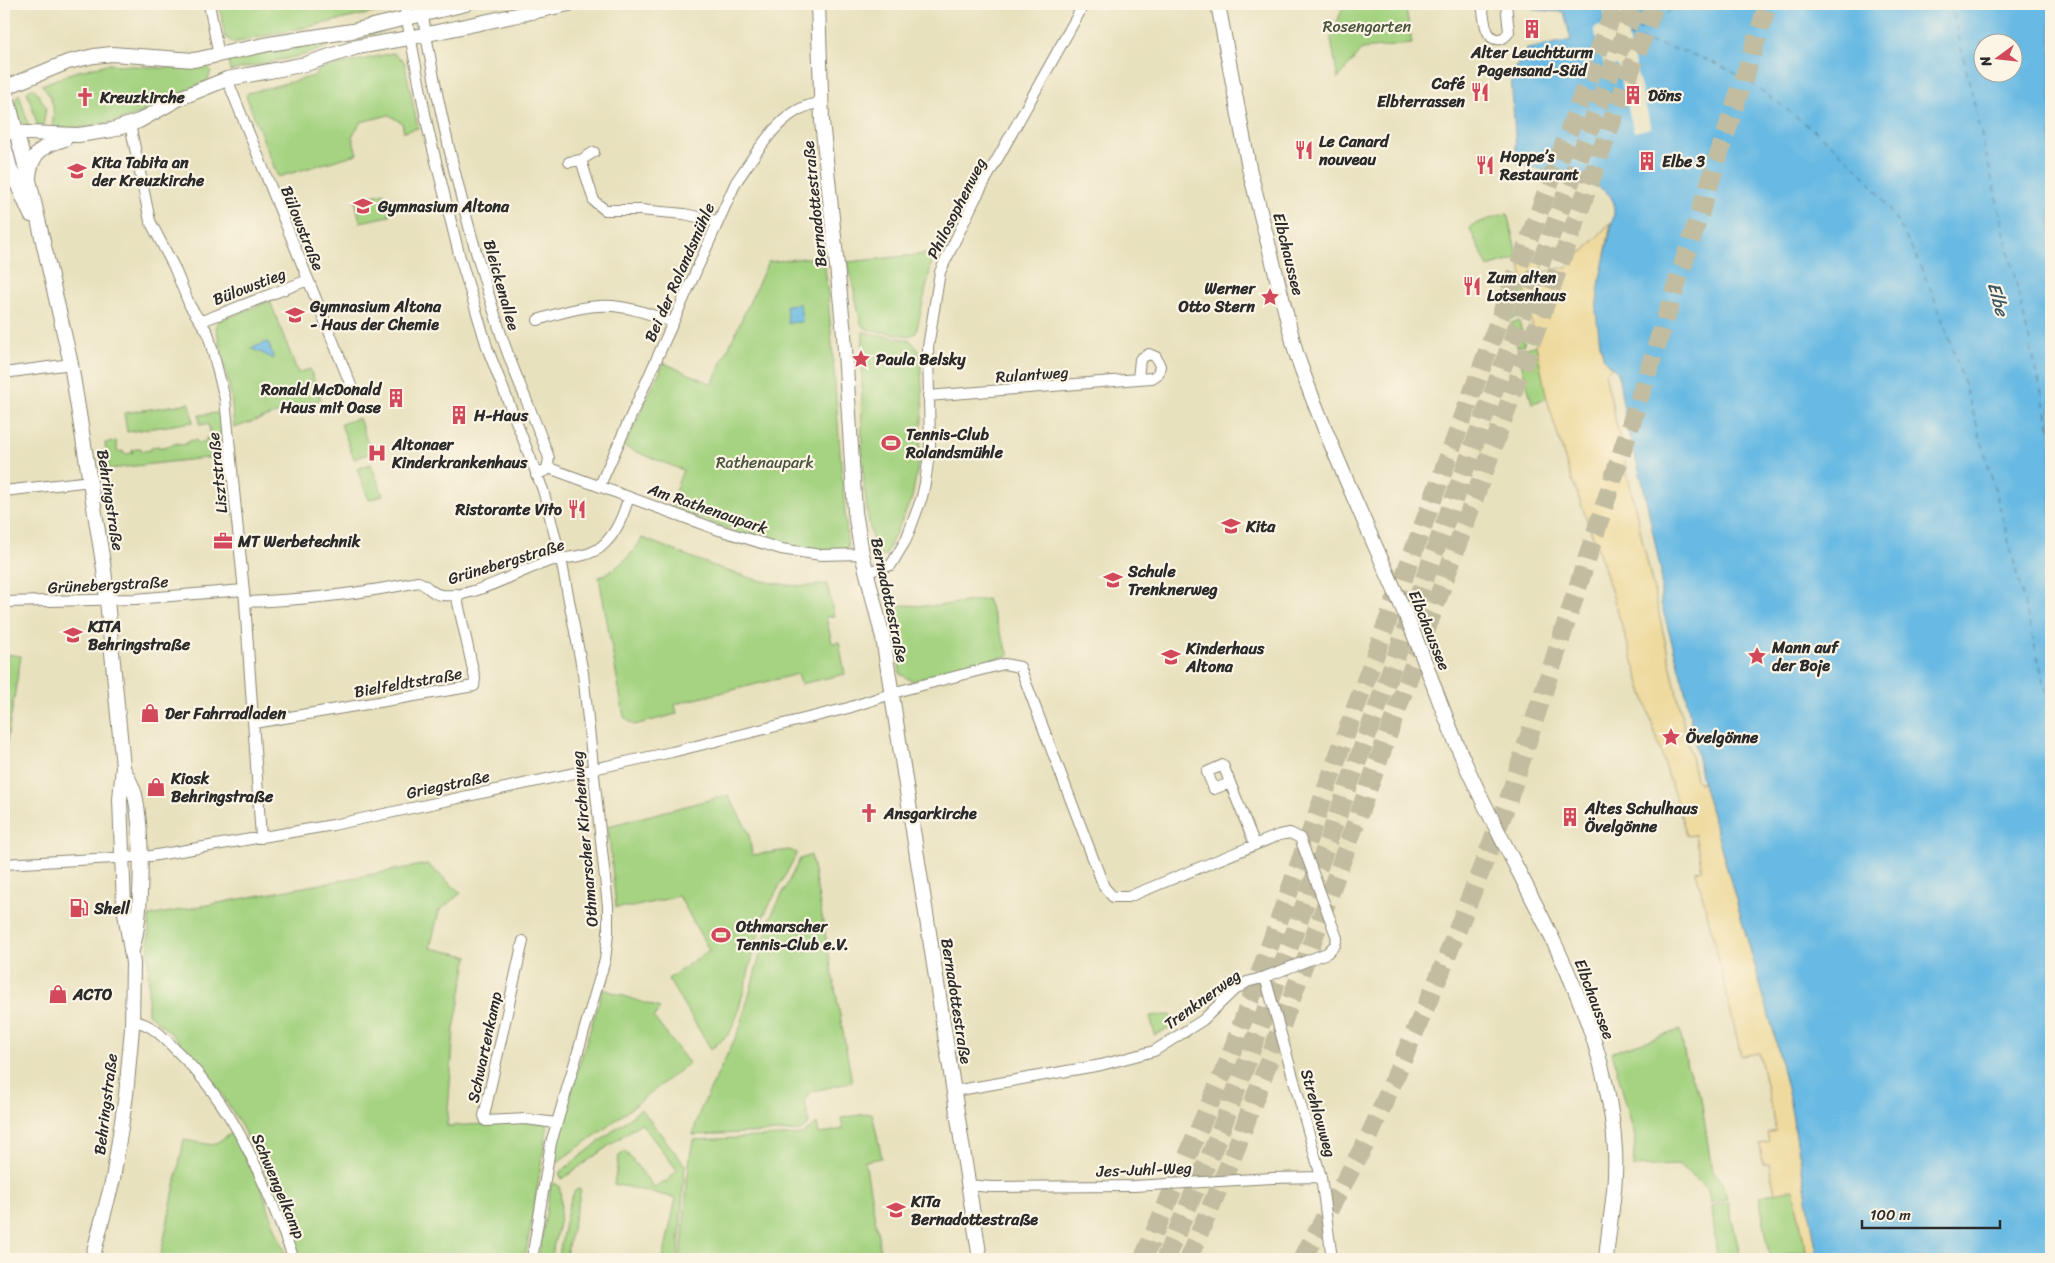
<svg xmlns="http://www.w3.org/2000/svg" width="2055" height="1263" font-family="Sriracha,sans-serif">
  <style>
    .green { fill: #a5d381; stroke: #687f56 }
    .sand { fill: #eeda9e; stroke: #8c8264 }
    .water { fill: #68b9e3; stroke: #4a7287; fill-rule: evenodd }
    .pier { fill: #e8e1be }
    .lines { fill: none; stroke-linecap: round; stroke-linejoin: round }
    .ferry { stroke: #3d5662; stroke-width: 1; stroke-dasharray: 6 5; stroke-linecap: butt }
    .highway-tunnel { stroke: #c2bda1; stroke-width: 19; stroke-dasharray: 19 9; stroke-linecap: butt }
    .street-casing { stroke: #8a8674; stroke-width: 12 }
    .secondary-casing { stroke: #8a8674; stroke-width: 16 }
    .street { stroke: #fff; stroke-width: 10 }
    .secondary { stroke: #fff; stroke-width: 14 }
    .labels { text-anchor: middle; stroke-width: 4.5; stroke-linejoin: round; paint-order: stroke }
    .park-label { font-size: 16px; fill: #4a5540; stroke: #fcf5e5 }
    .poi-label { font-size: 16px; font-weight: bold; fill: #2b2b2b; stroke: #fcf5e5; text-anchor: start }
    .street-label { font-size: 16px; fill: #2b2b2b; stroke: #fcf5e5 }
    .water-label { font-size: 18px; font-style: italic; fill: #3d5662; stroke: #fcf5e5 }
  </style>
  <rect width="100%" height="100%" fill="#fcf5e5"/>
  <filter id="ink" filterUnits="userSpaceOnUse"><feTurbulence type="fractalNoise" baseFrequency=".02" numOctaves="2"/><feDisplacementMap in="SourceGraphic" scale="10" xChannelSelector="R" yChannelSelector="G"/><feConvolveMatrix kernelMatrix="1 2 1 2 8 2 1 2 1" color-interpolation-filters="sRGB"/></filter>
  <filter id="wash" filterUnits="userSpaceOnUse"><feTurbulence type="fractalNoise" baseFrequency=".0096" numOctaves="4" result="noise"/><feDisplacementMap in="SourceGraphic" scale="20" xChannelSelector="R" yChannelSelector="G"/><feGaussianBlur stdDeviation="1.12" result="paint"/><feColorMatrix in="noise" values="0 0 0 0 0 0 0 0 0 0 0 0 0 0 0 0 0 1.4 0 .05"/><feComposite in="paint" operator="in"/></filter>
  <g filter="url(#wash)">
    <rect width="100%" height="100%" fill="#e8e1be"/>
    <!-- green -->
    <path class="green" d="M219,4H385L386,10L233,43L225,36Z
      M1344,4H1405L1412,44L1362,49L1338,79L1331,39Z
      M384,28V31L342,41L308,54L230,71L228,60Z
      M393,53L404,61L418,128L404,132L402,123L389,115L361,122L352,136L357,154L278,177L246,96L248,93L314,76L320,69Z
      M109,64L161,68L207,66L211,70L208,80L133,117L83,128H52C55,110 54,99 42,85L74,72Z
      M34,88L46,107L43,127H38L27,91Z
      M19,94L29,127L21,122L15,102L16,97Z
      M385,193L390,216L360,222L355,200Z
      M1507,213L1518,258L1488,267L1470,229L1472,225Z
      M934,253L916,333L909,336L866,329L861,324L848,262Z
      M824,256C834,353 839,451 848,548C839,549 829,552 821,552C774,550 714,523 669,507L683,470L624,447L664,363L712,384L768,262Z
      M1524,287L1530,314L1510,319L1502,295Z
      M270,301L298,373L310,369L321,399L234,428L231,395L216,326L218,321Z
      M1519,321L1525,345L1517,347L1511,323Z
      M863,332L910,340L920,352L923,407L919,459L912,498L885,556H876C857,483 862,407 863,332Z
      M1536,345L1547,399L1532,403L1518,351Z
      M190,403L193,422L127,432L124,413Z
      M216,413L220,414L223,456L109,469L105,443L116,441L118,452L123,451L124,454L133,453L132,450L141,448L142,451L151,450V447L159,446L160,448L178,443V445L187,444V441L196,440L197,443L206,441V438L211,437L208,424L200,425L199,415Z
      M359,418L371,453L354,459L341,424Z
      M371,464L383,495L369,500L357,469Z
      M642,538C697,558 768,595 827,584L834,616L826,617L832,643L839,642L845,674L801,684L798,674L675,704L677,714L634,725L624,717L599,577C615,572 635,552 642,538Z
      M987,599L1009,655L912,681L900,674L897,644V605L936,606Z
      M4,654L21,656L4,758Z
      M728,795L749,833L752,855L789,850L797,853L763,917L737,1016L729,1034L711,1049L668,979L709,950L679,896L633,907H616L608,826Z
      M811,855L852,1082L810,1092L805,1101L809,1124L801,1131L693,1135L699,1113L740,1028L770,918L800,859Z
      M427,864L461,893L439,911L430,948L468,956L454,1029L447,1126L526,1122L548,1124L525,1259H299C265,1167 228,1076 148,1014L149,916Z
      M603,989L660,1008L654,1018L689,1063L603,1130L557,1162L553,1158L562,1118Z
      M1171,1015L1173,1027L1155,1035L1150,1016Z
      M1680,1030L1687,1067L1701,1098L1712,1172L1723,1182L1727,1199L1711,1203L1707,1188L1679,1165L1633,1167L1635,1137L1612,1052Z
      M641,1109L685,1165L678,1259H663L676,1198L614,1184L619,1156L625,1151L654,1187L666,1182L677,1170L641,1123L562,1179L559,1173Z
      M872,1113L882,1158L865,1161L882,1259H680C686,1219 685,1179 693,1140L801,1135L817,1124L819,1134L843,1129L841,1118Z
      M232,1133L262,1189L275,1228L288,1259H160L184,1140L213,1145Z
      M554,1183L559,1186C565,1209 556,1236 550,1259H538L551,1185Z
      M577,1189L581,1190L565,1259H558C562,1245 567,1197 577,1189Z
      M1793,1189L1806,1252L1770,1255L1759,1196Z
      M1728,1202L1741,1259H1717L1712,1206Z"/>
    <!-- sand -->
    <path class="sand" d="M1611,222C1606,250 1586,350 1612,367L1605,373L1696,779L1700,785L1702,780L1774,1033L1789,1097L1818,1259H1808L1793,1189L1775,1193L1769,1164H1763L1760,1144L1769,1142L1767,1133L1776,1131L1759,1053L1741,1056L1715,944L1696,871L1702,869L1695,835L1687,836L1602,561L1567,466L1547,399L1520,265L1541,261L1544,272L1570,266L1568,255L1571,254L1572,257L1584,251Z"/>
    <!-- water -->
    <path class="water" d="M1532,4H2051V1259H1818L1789,1097L1774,1033L1702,780L1684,686L1661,603V572L1643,484L1627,428L1618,373L1604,359L1600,344L1596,311L1600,278L1614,214V203L1609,194L1597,186L1517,163L1511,76L1527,49L1571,40L1564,12L1533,10ZM1982,42H2012V72H1982Z
      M800,304L802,322L788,323L786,305Z
      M268,342L274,359L251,348Z"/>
    <!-- pier -->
    <path class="pier" d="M1602,4H1620L1651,128L1634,132L1617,65L1605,68L1594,28L1607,24Z"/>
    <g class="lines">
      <!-- ferry -->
      <path class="ferry" d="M1951,4L2051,433
        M1629,36L1681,4
        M1628,37C1670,46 1715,59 1751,83C1767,94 1783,107 1799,119C1825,139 1850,158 1871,184C1919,244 1945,324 1968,396C2000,499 2024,605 2051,709"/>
    </g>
  </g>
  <g filter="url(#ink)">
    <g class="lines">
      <!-- highway-tunnel -->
      <path class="highway-tunnel" d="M1143,1259L1228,1062L1347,731L1616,4
        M1165,1259L1216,1142L1245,1067L1636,4
        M1188,1259L1235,1151L1265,1071L1655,4
        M1302,1259L1369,1137L1440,974L1507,804L1768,4"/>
      <!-- street casing -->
      <g class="street-casing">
        <path id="street" d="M209,4L219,56
          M404,4L428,129L459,254L488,350L543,490L561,559L583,673L608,906V934L605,960L551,1143L532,1259
          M421,4C438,114 466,225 500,331C514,375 534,415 549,458L547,470L536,475
          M1482,4C1484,14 1484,42 1500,39C1505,38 1507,35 1509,32L1506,4
          M227,79L352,388
          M130,124L150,221L174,267L190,306L208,333L225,399L245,602L261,838
          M581,160L594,201L605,210H640L684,214L716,221
          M569,162L581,160L594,152
          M538,320C593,301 619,300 673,323
          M202,321L308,280
          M4,373L71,364
          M928,396L1138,379L1152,378L1158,374L1160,366L1156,357L1149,354L1140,359L1138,379
          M549,468L716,529L781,549L821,555L862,554
          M600,485L736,182C757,153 781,106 821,103
          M4,491L91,481
          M867,572L891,565L906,540L922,497L925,483L930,448L928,347L940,272L975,199L1084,4
          M4,602L135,599L243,590
          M245,602C305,600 360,594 418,582C427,584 431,594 441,595C474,599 519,570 550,561C566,557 588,558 602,546C617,533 623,515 629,497
          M254,723L474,686L475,679L456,594
          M1230,783L1214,789L1207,772L1223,765L1255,845
          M4,864L151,856L333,825L672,752L848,708L903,690L1004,664L1020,667L1104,887L1113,897H1128L1279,835L1290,833L1300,838L1337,938L1335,945L1327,953L1265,977L1247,982L1232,992L1203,1020L1154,1051L1101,1065L954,1091
          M523,941L484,1116L486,1121L526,1119L556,1123
          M1265,977L1321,1177L1332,1259
          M132,1021C152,1023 164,1038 178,1052C240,1113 263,1181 294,1259
          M968,1185L991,1187L1134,1186L1272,1178L1321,1177"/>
      </g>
      <!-- secondary casing -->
      <g class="secondary-casing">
        <path id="secondary" d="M818,4L822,121L844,334L855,512L862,554L883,638L980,1259
          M1218,4L1249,168L1296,353L1306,381C1337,464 1375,544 1410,625C1429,670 1444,717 1464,761C1520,887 1608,1010 1615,1151C1617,1188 1609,1223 1606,1259
          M4,86L29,180L71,364L104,569L123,767L120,799L124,907L133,963L132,1028L126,1095L113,1179L92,1259
          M4,88L68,62L94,56L112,54L194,60L269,44L352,31L466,4
          M4,132L78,135L112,130L139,121L180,98L227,79L306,64L357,47L409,38L569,4
          M4,145L10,168L31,215
          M29,177C31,153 43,145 65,139
          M124,770C128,778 133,787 135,795C143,833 143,914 132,950"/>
      </g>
      <!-- street -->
      <use href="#street" class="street"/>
      <!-- secondary -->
      <use href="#secondary" class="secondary"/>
    </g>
  </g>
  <!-- icons -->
  <defs>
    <g id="building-bare" transform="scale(1.5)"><path d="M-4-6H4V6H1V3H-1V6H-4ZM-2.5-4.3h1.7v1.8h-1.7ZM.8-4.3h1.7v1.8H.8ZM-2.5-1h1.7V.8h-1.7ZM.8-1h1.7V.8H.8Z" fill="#d1495b" stroke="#fcf5e5" stroke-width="2.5" paint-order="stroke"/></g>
    <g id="restaurant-bare" transform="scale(1.5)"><path d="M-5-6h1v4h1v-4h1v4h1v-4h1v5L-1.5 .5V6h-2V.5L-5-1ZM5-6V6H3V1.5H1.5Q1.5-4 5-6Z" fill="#d1495b" stroke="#fcf5e5" stroke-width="2.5" paint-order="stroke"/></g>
    <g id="church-bare" transform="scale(1.5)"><path d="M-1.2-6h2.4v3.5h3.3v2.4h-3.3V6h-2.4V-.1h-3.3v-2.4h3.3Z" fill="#d1495b" stroke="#fcf5e5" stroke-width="2.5" paint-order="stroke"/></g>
    <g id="school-bare" transform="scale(1.5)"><path d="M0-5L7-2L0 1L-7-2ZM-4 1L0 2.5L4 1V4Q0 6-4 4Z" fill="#d1495b" stroke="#fcf5e5" stroke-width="2.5" paint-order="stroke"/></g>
    <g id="sight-bare" transform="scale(1.5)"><path d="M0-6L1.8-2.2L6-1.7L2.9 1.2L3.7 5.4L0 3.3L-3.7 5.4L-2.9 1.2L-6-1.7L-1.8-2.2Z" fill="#d1495b" stroke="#fcf5e5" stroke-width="2.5" paint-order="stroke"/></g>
    <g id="stadium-bare" transform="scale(1.5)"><path d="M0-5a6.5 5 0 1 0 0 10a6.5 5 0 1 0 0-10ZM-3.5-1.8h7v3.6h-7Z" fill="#d1495b" stroke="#fcf5e5" stroke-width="2.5" paint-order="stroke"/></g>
    <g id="hospital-bare" transform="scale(1.5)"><path d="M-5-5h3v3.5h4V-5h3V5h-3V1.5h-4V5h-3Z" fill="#d1495b" stroke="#fcf5e5" stroke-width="2.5" paint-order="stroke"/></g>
    <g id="office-bare" transform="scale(1.5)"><path d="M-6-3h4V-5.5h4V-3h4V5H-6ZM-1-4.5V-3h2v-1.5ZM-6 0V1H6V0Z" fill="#d1495b" stroke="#fcf5e5" stroke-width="2.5" paint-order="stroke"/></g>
    <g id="shop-bare" transform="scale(1.5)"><path d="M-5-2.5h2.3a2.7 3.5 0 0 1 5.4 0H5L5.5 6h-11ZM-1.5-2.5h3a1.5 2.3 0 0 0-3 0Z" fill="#d1495b" stroke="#fcf5e5" stroke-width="2.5" paint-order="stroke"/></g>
    <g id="fuel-bare" transform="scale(1.5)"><path d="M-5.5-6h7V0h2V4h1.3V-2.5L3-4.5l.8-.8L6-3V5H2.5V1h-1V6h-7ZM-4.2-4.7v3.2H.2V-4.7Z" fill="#d1495b" stroke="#fcf5e5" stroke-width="2.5" paint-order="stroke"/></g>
  </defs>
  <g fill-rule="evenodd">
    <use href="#building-bare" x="1532" y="29"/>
    <use href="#restaurant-bare" x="1480" y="92"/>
    <use href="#building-bare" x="1633" y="95"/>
    <use href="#church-bare" x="85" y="97"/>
    <use href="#restaurant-bare" x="1304" y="150"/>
    <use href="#building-bare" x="1647" y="161"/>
    <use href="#restaurant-bare" x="1485" y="165"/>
    <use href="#school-bare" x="77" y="171"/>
    <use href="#school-bare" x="363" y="206"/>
    <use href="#restaurant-bare" x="1472" y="286"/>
    <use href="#sight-bare" x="1270" y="297"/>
    <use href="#school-bare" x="295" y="315"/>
    <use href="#sight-bare" x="861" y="359"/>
    <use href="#building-bare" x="396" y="398"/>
    <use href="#building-bare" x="459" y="415"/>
    <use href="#stadium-bare" x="891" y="443"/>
    <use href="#hospital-bare" x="377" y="453"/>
    <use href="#restaurant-bare" x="577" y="509"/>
    <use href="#school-bare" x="1231" y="526"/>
    <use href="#office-bare" x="223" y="541"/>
    <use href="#school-bare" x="1113" y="580"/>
    <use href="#school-bare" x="73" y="635"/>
    <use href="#sight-bare" x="1757" y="656"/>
    <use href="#school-bare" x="1171" y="657"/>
    <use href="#shop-bare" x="150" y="713"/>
    <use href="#sight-bare" x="1671" y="737"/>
    <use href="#shop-bare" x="156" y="787"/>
    <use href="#church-bare" x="869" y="813"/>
    <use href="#building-bare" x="1570" y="817"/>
    <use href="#fuel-bare" x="79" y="908"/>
    <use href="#stadium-bare" x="721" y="935"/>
    <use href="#shop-bare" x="58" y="994"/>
    <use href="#school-bare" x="896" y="1210"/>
  </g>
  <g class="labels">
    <!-- park labels -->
    <g class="park-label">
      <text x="1367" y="32">Rosengarten</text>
      <text x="765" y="468">Rathenaupark</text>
    </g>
    <!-- poi labels -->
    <g class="poi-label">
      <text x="1532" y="58" text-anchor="middle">Alter Leuchtturm<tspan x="1532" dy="18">Pagensand-Süd</tspan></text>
      <text x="1465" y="89" text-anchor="end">Café<tspan x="1465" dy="18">Elbterrassen</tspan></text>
      <text x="1648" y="101">Döns</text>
      <text x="100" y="103">Kreuzkirche</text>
      <text x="1319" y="147">Le Canard<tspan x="1319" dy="18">nouveau</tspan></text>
      <text x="1500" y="162">Hoppe’s<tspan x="1500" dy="18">Restaurant</tspan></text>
      <text x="1662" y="167">Elbe 3</text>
      <text x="92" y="168">Kita Tabita an<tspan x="92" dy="18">der Kreuzkirche</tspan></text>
      <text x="378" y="212">Gymnasium Altona</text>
      <text x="1487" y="283">Zum alten<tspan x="1487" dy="18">Lotsenhaus</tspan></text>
      <text x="1255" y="294" text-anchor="end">Werner<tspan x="1255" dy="18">Otto Stern</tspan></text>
      <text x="310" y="312">Gymnasium Altona<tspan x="310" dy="18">- Haus der Chemie</tspan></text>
      <text x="876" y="365">Paula Belsky</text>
      <text x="381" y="395" text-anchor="end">Ronald McDonald<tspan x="381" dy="18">Haus mit Oase</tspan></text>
      <text x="474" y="421">H-Haus</text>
      <text x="906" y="440">Tennis-Club<tspan x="906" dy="18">Rolandsmühle</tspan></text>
      <text x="392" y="450">Altonaer<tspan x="392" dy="18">Kinderkrankenhaus</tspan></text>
      <text x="562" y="515" text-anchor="end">Ristorante Vito</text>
      <text x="1246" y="532">Kita</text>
      <text x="238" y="547">MT Werbetechnik</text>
      <text x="1128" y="577">Schule<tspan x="1128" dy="18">Trenknerweg</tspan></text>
      <text x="88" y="632">KITA<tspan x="88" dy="18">Behringstraße</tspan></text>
      <text x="1772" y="653">Mann auf<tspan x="1772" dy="18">der Boje</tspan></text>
      <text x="1186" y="654">Kinderhaus<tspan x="1186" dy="18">Altona</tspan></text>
      <text x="165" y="719">Der Fahrradladen</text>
      <text x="1686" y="743">Övelgönne</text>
      <text x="171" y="784">Kiosk<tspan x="171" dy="18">Behringstraße</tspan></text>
      <text x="1585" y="814">Altes Schulhaus<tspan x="1585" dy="18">Övelgönne</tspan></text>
      <text x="884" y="819">Ansgarkirche</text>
      <text x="94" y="914">Shell</text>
      <text x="736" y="932">Othmarscher<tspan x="736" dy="18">Tennis-Club e.V.</tspan></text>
      <text x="73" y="1000">ACTO</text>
      <text x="911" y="1207">KiTa<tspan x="911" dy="18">Bernadottestraße</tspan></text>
    </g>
    <!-- street labels -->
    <g class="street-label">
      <text transform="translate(814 204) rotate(-96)" y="6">Bernadottestraße</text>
      <text transform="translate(956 208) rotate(-63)" y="6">Philosophenweg</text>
      <text transform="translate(303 228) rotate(68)" y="6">Bülowstraße</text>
      <text transform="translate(1289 254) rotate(76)" y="6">Elbchaussee</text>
      <text transform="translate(679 272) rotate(-66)" y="6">Bei der Rolandsmühle</text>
      <text transform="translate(502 285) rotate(74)" y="6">Bleickenallee</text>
      <text transform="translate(249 286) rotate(-21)" y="6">Bülowstieg</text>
      <text transform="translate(1032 374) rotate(-4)" y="6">Rulantweg</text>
      <text transform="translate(217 473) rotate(-96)" y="6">Lisztstraße</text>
      <text transform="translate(111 500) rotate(81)" y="6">Behringstraße</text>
      <text transform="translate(708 508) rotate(19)" y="6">Am Rathenaupark</text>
      <text transform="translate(506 561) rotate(-17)" y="6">Grünebergstraße</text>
      <text transform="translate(108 584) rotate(-3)" y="6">Grünebergstraße</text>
      <text transform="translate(890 600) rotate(78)" y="6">Bernadottestraße</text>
      <text transform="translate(1430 630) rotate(68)" y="6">Elbchaussee</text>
      <text transform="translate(408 682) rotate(-10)" y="6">Bielfeldtstraße</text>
      <text transform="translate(448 784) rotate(-12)" y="6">Griegstraße</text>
      <text transform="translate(584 839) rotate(-95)" y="6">Othmarscher Kirchenweg</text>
      <text transform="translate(1202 999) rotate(-36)" y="6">Trenknerweg</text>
      <text transform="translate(1595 999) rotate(69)" y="6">Elbchaussee</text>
      <text transform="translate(957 1001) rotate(81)" y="6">Bernadottestraße</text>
      <text transform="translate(484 1047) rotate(-78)" y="6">Schwartenkamp</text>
      <text transform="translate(105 1104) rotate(-83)" y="6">Behringstraße</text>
      <text transform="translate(1319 1113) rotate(74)" y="6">Strehlowweg</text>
      <text transform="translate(1144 1169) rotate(-2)" y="6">Jes-Juhl-Weg</text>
      <text transform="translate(279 1186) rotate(67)" y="6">Schwengelkamp</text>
    </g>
    <!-- water labels -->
    <g class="water-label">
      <text transform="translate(1998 299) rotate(75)" y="6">Elbe</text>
    </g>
  </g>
  <!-- margin -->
  <rect width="2055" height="1263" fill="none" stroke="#fcf5e5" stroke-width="20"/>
  <!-- north arrow -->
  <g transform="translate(1998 58) rotate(255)"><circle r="24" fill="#fcf5e5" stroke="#a8a49b"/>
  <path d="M0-4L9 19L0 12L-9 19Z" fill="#d1495b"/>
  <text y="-8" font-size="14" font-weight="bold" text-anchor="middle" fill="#2b2b2b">N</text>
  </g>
  <!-- scale -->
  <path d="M1862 1220v8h138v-8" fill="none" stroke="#2b2b2b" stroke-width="2.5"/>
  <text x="1870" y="1220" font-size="15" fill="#2b2b2b" stroke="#fcf5e5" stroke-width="4" paint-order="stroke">100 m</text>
</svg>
